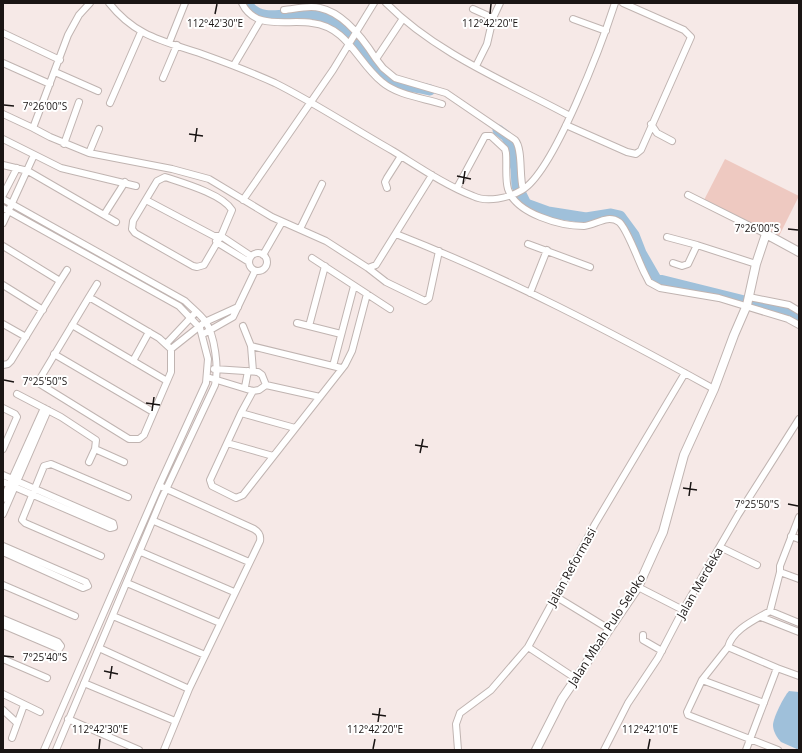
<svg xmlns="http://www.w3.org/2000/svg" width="802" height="753" font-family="'Open Sans',sans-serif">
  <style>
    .green { fill: #eec9c1 }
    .water { fill: #9fc0da }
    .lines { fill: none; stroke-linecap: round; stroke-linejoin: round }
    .river { stroke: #9fc0da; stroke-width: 11 }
    .minor-casing { stroke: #c0b4b1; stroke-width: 8 }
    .tertiary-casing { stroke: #c0b4b1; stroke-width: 10 }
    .minor { stroke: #fff; stroke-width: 6 }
    .tertiary { stroke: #fff; stroke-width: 8 }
    .ticks { fill: none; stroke: #1a1514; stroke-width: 1.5 }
    .labels { text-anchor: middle; stroke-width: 4; stroke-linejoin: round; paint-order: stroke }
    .street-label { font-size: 12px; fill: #1a1514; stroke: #fff }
    .ticks-label { font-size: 10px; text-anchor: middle; fill: #1a1514; stroke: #fff; stroke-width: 4; stroke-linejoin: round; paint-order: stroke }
  </style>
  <rect width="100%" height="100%" fill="#f6e9e7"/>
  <!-- green -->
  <path class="green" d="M725,159L799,196L777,240L703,202Z"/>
  <!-- water -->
  <path class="water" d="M789,691L799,692V750L781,742C777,738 773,731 773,725C773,718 784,696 789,691Z"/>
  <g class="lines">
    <!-- river -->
    <path class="river" d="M246,3C260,23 282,14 302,13C313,13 324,18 334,22C358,31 370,64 389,79C400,87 417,86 430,90
      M498,130L506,136L511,144L516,169L517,186L526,204L548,212L586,218L611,214L620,216L634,235L641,253L656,279L764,306L794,314L799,318"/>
    <!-- minor casing -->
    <g class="minor-casing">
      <path id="minor" d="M90,3L79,15L68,35L33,128L50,137L89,153L172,169L209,179L272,217L326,241L368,268L376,265L432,175
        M109,3C136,37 164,41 202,54C227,63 251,72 275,83C315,103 354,129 393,151C419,167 445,185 473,196C487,203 509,198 522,190C554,172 603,40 615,3
        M242,3C255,31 288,19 312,23C348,27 357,62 382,82C397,95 423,98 442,104
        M386,3C437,54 507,82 570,116
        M473,9L493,18
        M284,10C295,9 309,5 320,8C344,13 364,40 376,59L402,20
        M573,19L606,31
        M3,33L60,60
        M169,43L185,3
        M376,59L383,68L395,78L446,93L515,140C523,149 519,176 523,189
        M3,63L50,84
        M234,65L260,21
        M476,66L487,44L493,18L500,3
        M55,72L98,91
        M163,78L177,45
        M110,103L141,32
        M3,114L33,128
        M651,124L657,133L672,141
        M566,125L627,152L636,154L641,150L691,37L684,30L623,3
        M3,139L61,168L136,186
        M64,144L79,102
        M89,153L99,129
        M3,165L28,171L116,222
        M165,177C183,183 222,194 232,210L221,236L204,265L197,267L193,266L135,233L132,229L133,221L157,181Z
        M387,188L385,182L387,178L401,156
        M457,188L485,136H491L505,149L506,153C507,164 505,179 508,189C516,214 561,226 584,226C596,225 607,214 619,222C627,228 639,263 645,274L649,282L660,288L719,298L788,319L799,325
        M3,195L17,168
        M688,195L766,234
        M3,199L185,301C192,308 200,314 205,321C215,335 219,369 215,385L162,498L56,750
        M146,200L214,236H221L251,256
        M243,200L333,70L374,3
        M3,208L179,306L200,328L208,359L206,383L159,486L44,750
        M104,215L125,182
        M3,223L34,155
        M300,229L322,184
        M396,234C506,277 611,332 714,389
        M667,237L697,245
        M216,241L218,243L249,262
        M528,244L590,267
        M3,246L60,281L11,361L8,364L3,365
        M249 262a9 9 0 1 1 18 0a9 9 0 1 1-18 0Z
        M263,255L282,222
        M312,258L390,309
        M673,263L682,266L688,264L697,245L756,264
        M368,268L386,282L425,301L429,298L439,251
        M60,281L67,270
        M3,285L43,310
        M530,293L547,250
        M89,297L159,338L171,349V372L144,435L139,439H129L40,384L41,377Z
        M89,297L97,284
        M749,297L789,305L799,311
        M297,323L341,334
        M3,324L26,337
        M72,325L167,381
        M243,326L251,346L253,371
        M309,326L325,266
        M205,333L233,317L255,271
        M166,344L196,312
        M251,346L341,368
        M171,349L205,322L238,307
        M54,354L153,412
        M133,361L149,332
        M333,366L354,286
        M207,377L253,391L259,390L266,385L262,375L258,372L214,369
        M266,385L320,397
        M245,387L248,371
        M253,391L241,413L210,480L212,486L236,498L243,495L345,365L352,351L367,294
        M17,394L61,417L96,440L95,449L124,462
        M3,408L15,414L17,417L3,449
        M241,413L295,428
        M227,443L273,456
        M89,462L95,449
        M3,475L113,523L114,527L110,528L3,482
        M162,487L254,529C259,532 261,535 260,541L189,689L164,750
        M3,499L44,408
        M3,514L48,410
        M799,517L780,566V572L799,579
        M154,521L249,562
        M791,536L799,539
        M3,546L86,582L88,586L83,588L3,552
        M720,547L757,565
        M141,552L234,592
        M101,556L25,523L22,520L44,466L51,464L128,497
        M127,583L220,623
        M3,585L75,616
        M638,587L683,610
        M555,596L609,629
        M770,611L780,572
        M113,616L205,655
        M761,617L799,632
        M3,619L58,642L61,646L59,649L57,648L3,625
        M643,635V640L662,651
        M528,647L575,678
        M728,647L702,680L687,712L688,715L778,750
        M99,648L189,689
        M3,659L47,678
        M777,668L728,647C733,629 755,620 770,611L799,623
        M702,680L764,703
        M84,683L175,721
        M3,694L40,712
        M3,710L16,722
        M68,719L139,750
        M12,738L24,705
        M458,750L456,724L460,713L491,690L528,647L595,524L685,373
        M604,750L628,703L658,658L683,610L738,515L799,419
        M746,750L777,668L799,676"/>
    </g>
    <!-- tertiary casing -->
    <g class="tertiary-casing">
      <path id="tertiary" d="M536,750L562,699L638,587L656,547L663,532L684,455L714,389L734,335L747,305L756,264L766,234L799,252"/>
    </g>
    <!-- minor -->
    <use href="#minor" class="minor"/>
    <!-- tertiary -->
    <use href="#tertiary" class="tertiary"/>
  </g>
  <!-- ticks -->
  <path class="ticks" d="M215,14L217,4M490,14L491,4M4,105L14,106M189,134L203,136M195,142L197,128M457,176L471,179M463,184L465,171M788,229L798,230M4,380L14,382M146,403L160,405M152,411L154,397M415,445L428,447M420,453L423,439M683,488L697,490M689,496L691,482M788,504L798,506M4,656L14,657M104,671L118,674M110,679L112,666M372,714L386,716M378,722L380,708M99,749L100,739M373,749L375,739M648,749L650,739"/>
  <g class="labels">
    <!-- street labels -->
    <g class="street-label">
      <text transform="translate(572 567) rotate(-61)" y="4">Jalan Reformasi</text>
      <text transform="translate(700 583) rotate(-60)" y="4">Jalan Merdeka</text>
      <text transform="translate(607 630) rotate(-57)" y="4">Jalan Mbah Pulo Seloko</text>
    </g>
  </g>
  <g class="ticks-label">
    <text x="215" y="27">112°42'30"E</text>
    <text x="490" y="27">112°42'20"E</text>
    <text x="45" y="110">7°26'00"S</text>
    <text x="757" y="232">7°26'00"S</text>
    <text x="45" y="385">7°25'50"S</text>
    <text x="757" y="508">7°25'50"S</text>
    <text x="45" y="661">7°25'40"S</text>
    <text x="100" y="733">112°42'30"E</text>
    <text x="375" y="733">112°42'20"E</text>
    <text x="650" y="733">112°42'10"E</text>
  </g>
  <!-- border -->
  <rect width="802" height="753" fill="none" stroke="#1a1514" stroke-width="8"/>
</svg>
